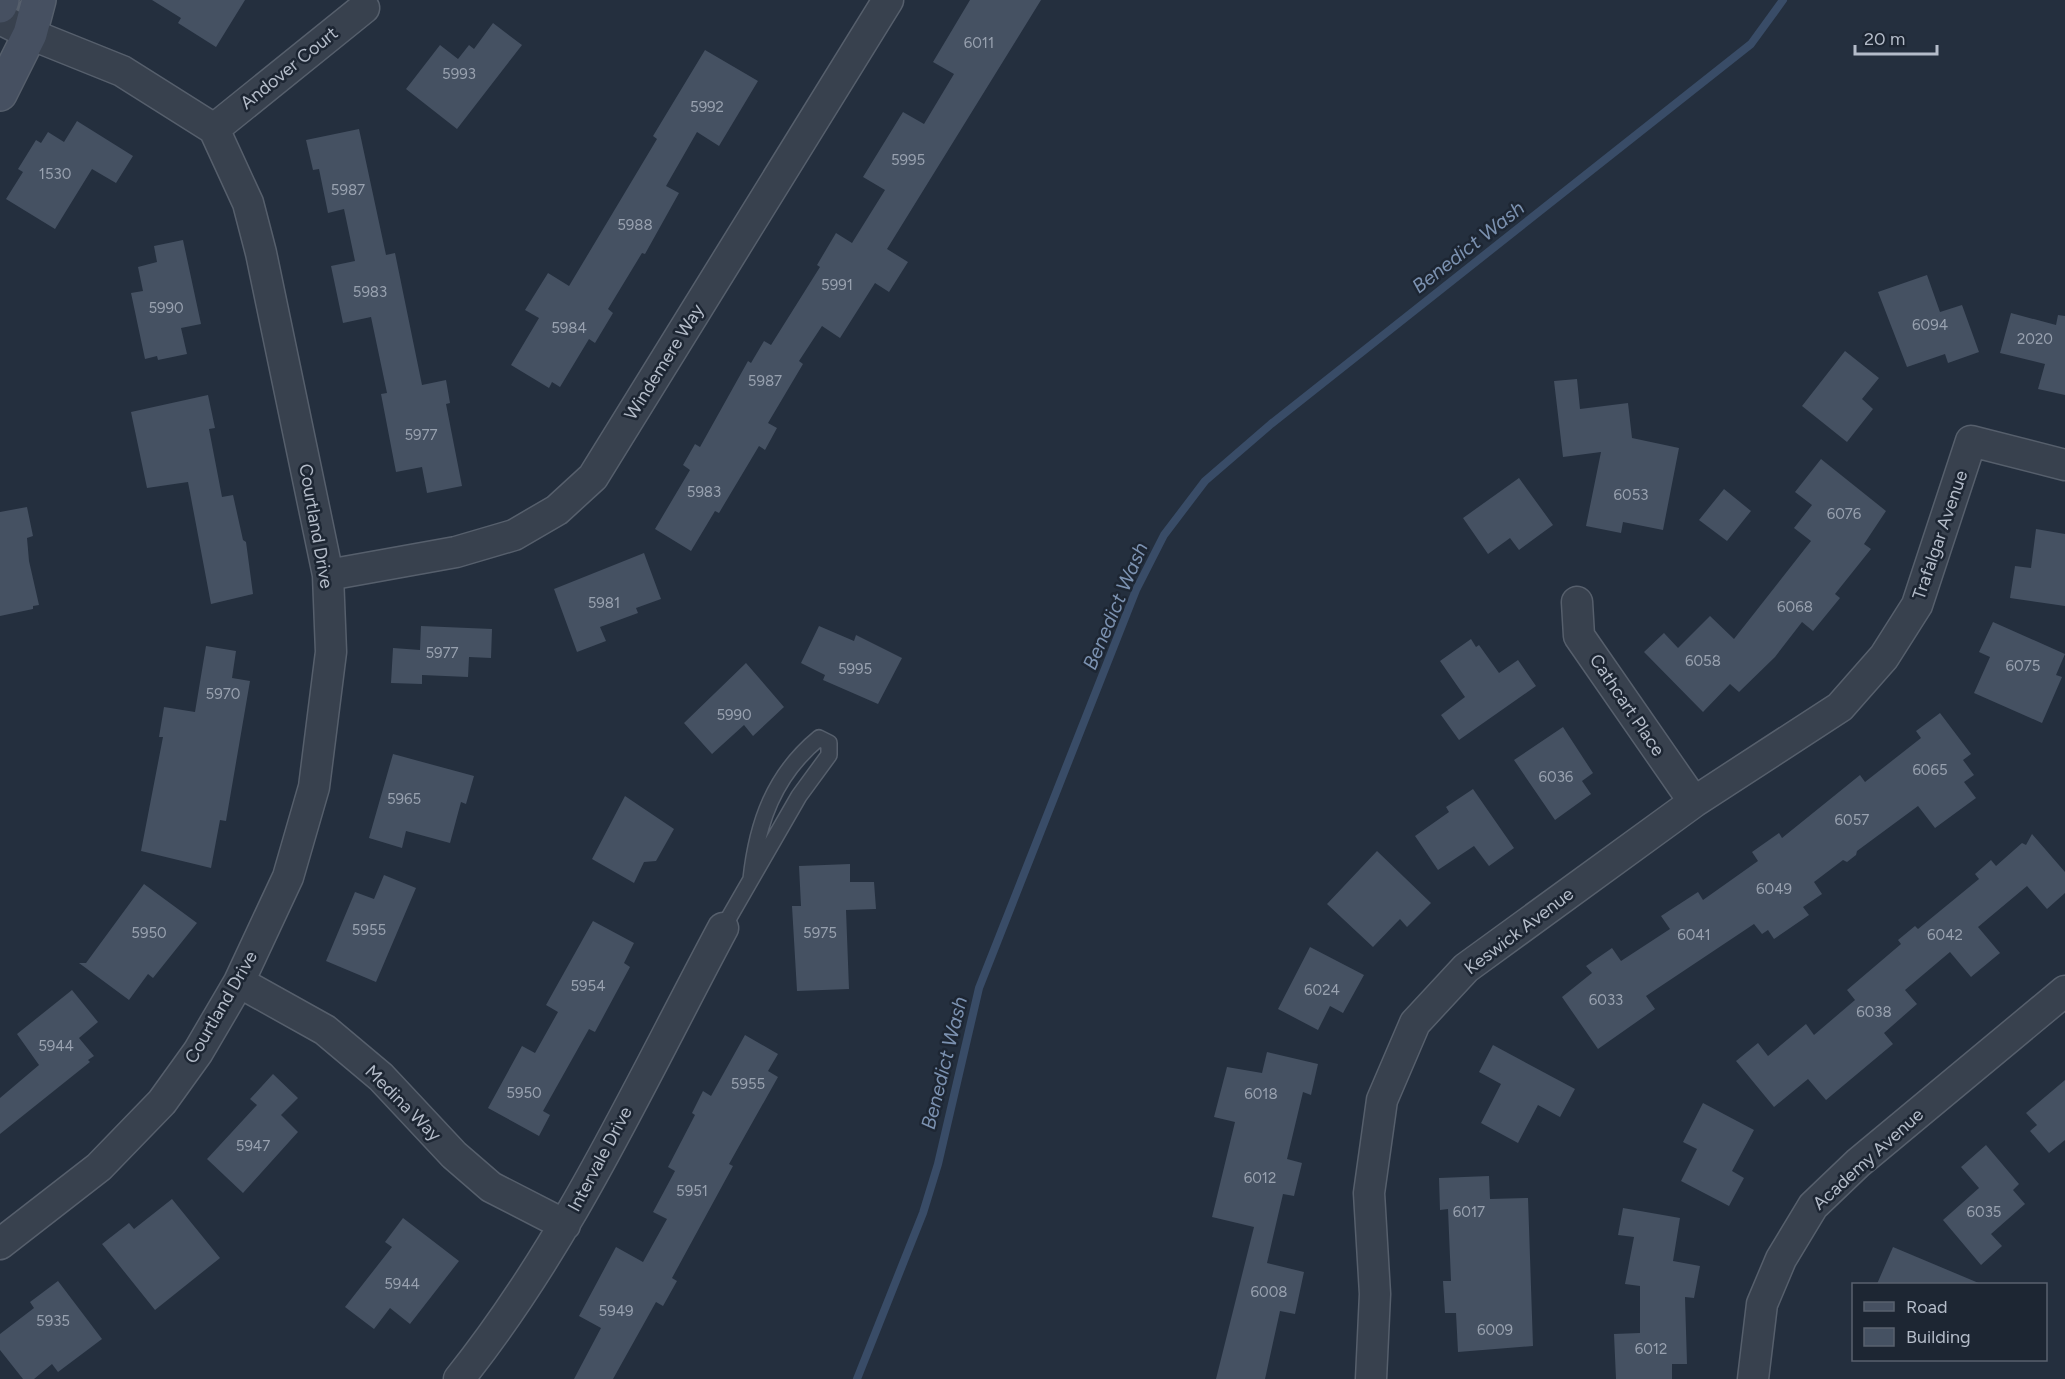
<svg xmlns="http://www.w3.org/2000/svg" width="2065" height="1379" font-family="Figtree,sans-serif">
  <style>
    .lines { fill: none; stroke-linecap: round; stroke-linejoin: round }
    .stream { stroke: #394c67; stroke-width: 8 }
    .building { fill: #455162 }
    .lane-casing { stroke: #565f6c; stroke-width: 18 }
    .street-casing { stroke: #565f6c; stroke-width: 33 }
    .secondary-casing { stroke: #565f6c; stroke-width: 36 }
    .lane { stroke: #38414e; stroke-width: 15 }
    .street { stroke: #38414e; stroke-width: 30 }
    .secondary { stroke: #465061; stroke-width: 33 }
    .labels { text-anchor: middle; stroke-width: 5; stroke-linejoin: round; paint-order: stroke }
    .number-label { font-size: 15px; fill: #98a1af }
    .street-label { font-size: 18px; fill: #b4bcc9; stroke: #1d2633 }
    .water-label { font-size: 20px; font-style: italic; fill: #7c92b1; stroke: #1d2633 }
  </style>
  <rect width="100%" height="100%" fill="#242f3e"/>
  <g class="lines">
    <!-- stream -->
    <path class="stream" d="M857,1379L923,1213L938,1164L979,988L1136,590L1164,535L1205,481L1271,424L1751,44L1783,0"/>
  </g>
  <!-- building -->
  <path class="building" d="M152,0H245L216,47L178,23L181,18Z
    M970,0H1041L887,249L908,262L889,292L875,283L840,338L822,326L799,361L803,364L768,423L777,428L765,450L759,446L719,513L715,511L691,551L655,529L690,470L683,465L695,444L700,447L748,361L751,363L764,341L771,345L820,267L817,265L836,233L852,243L885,190L863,177L903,112L924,124L954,74L933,62Z
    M493,23L522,45L457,129L406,89L440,45L458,59L469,45L474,49Z
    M705,50L758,81L719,146L697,132L666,186L679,193L645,254L642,253L608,309L613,313L595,343L589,339L560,387L552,382L549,388L511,365L539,318L525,310L548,273L569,286L657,139L653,136Z
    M77,121L133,156L116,183L92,169L55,229L6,199L23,172L18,169L36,140L41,143L48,132L64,142Z
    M359,129L386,255L395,253L422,385L446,380L450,403L446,404L462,486L427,493L422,467L396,472L381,394L387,393L371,317L343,323L331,266L355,261L344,209L328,213L319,169L313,170L306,140Z
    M183,240L201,324L181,328L187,354L158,360L157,356L145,359L131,293L143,291L138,267L157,262L154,246Z
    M1927,275L1940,312L1962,305L1979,352L1948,363L1945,354L1907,367L1878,292Z
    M2011,313L2056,325L2058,315L2065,316V395L2038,389L2045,364L2000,353Z
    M1845,351L1879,378L1862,399L1873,409L1847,442L1802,406Z
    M1577,379L1580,409L1628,403L1632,438L1679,448L1663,530L1623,522L1621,533L1586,526L1601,452L1563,457L1554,381Z
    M208,395L215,428L209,429L222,497L233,495L243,540L246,542L253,594L211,604L188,482L147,488L131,412Z
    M1821,459L1886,511L1864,544L1871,549L1835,594L1840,598L1813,631L1802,622L1775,657L1739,692L1730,684L1703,712L1644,652L1664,633L1678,648L1710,616L1734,639L1811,541L1794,528L1812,505L1795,492Z
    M1519,478L1553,525L1519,550L1510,538L1488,554L1463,518Z
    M1724,489L1751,511L1727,541L1699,520Z
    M27,507L33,536L27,538L29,561L39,605L33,606V609L0,616V512Z
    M2036,529L2065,534V606L2010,598L2015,566L2031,568Z
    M644,553L661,599L636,608L638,613L600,627L606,641L577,652L554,589Z
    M1993,622L2065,654L2056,675L2062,677L2042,723L1974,693L1990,657L1979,652Z
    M421,626L492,629L491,658L469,657L468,677L422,675V684L391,683L393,648L420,650Z
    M819,626L854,641L856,635L902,658L878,704L823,680L825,675L801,663Z
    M1471,639L1476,647L1479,645L1499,673L1518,660L1536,686L1459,740L1441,715L1465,697L1440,661Z
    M206,646L236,651L232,678L250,681L226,821L220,820L211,868L141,851L163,737H159L164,707L195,712Z
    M746,663L784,707L753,736L744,725L712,754L684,723Z
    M1940,713L1971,754L1963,760L1974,775L1964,782L1976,798L1935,828L1918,806L1857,851L1856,855L1847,862L1843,860L1814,882L1822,894L1803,907L1809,915L1774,939L1768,930L1762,934L1754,924L1646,996L1655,1009L1598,1049L1562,997L1592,973L1586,966L1612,948L1621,961L1670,929L1661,916L1698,892L1703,900L1758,861L1752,852L1779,833L1782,838L1860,775L1865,782L1921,738L1916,731Z
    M1563,727L1593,773L1582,781L1591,794L1555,820L1514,760Z
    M393,754L474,776L466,804L461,802L450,843L406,831L402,848L369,838Z
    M1473,789L1514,848L1489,866L1474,846L1438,870L1415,836L1449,812L1446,807Z
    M625,796L674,829L656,861L644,862L634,883L592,859Z
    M2032,834L2065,872V893L2047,909L2027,886L1978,927L2000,953L1971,977L1950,952L1905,990L1917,1004L1884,1033L1893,1044L1826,1100L1808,1079L1774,1107L1736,1061L1758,1043L1768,1056L1806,1024L1814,1035L1855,1000L1847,990L1901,944L1898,940L1915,926L1918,929L1979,879L1975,874L1991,860L1996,866L2022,843L2026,845Z
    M1377,851L1431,903L1407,927L1400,919L1373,947L1327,904Z
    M850,864V882H874L876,909L846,910L849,989L797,991L792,906H801L799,866Z
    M384,875L416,888L376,982L326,961L355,892L374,899Z
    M144,884L197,923L153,978L148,974L129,1000L79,963H86Z
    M593,921L634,943L624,963L630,967L595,1032L589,1029L543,1111L550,1115L539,1136L488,1108L522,1046L535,1053L558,1012L546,1005Z
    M1310,947L1364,975L1343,1013L1330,1006L1318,1030L1278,1009Z
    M72,990L98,1022L79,1038L94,1056L88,1060L90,1062L0,1134V1098L39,1065L17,1034Z
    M745,1035L778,1054L768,1071L778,1077L729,1164L733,1166L672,1278L677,1281L663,1306L656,1302L613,1379H574L601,1328L579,1316L616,1247L643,1262L667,1219L653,1212L675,1171L668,1167L695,1115L692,1113L703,1091L711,1096Z
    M1493,1045L1575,1089L1560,1117L1538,1105L1518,1143L1481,1123L1501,1084L1479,1072Z
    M1267,1052L1318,1064L1311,1095L1303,1092L1287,1159L1302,1163L1294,1196L1283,1194L1267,1263L1304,1272L1295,1314L1280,1311L1265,1379H1216L1254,1227L1212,1217L1235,1122L1214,1117L1227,1067L1262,1073Z
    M273,1074L298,1098L281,1115L298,1132L243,1193L207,1159L257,1105L250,1099Z
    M2065,1080V1140L2049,1153L2030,1131L2037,1125L2026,1113Z
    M1703,1103L1754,1130L1732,1171L1744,1178L1729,1206L1681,1181L1697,1149L1683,1142Z
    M1986,1145L2019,1184L2013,1190L2025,1204L1991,1234L2002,1246L1981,1265L1943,1220L1979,1188L1961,1167Z
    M1489,1176L1490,1199L1528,1198L1533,1346L1458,1352L1456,1313H1445L1443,1281H1451L1448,1209L1440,1210L1439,1178Z
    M172,1199L220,1258L155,1310L102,1244L129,1223L134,1229Z
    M1623,1208L1680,1218L1673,1261L1700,1266L1694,1298L1685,1297L1687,1364H1672V1379H1616L1614,1334L1640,1333V1286L1625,1284L1634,1237L1618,1235Z
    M403,1218L459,1261L410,1324L390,1308L374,1329L345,1307L392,1247L385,1242Z
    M1893,1247L1981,1284H1877Z
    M58,1281L102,1339L58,1372L52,1364L34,1379H23L0,1350V1334L34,1308L30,1302Z"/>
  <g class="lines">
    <!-- lane casing -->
    <g class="lane-casing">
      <path id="lane" d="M723,928L799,796L829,755V743L819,738C774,775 757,823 751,879"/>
    </g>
    <!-- street casing -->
    <g class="street-casing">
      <path id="street" d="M0,19L30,34L122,71L214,129L248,203L261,253L328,575L331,652L314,787L288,877L239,982L198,1052L162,1102L99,1167L0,1244
        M214,129L364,8
        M328,575L456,552L514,535L557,510L593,477L888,0
        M1577,602L1579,636L1694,802
        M239,982L325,1030L381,1077L454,1155L491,1187L565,1225
        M459,1379C568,1243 641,1081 723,928
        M1371,1379L1375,1294L1369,1193L1382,1100L1415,1023L1466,968L1694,802L1840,707L1884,657L1917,605L1971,441L2065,465
        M1753,1379L1762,1304L1781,1259L1813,1206L1858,1163L2065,991"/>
    </g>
    <!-- secondary casing -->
    <g class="secondary-casing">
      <path id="secondary" d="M0,6L2,0
        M0,94L30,34L39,0"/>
    </g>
    <!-- lane -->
    <use href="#lane" class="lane"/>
    <!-- street -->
    <use href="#street" class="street"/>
    <!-- secondary -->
    <use href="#secondary" class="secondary"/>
  </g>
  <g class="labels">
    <!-- number labels -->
    <g class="number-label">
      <text x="979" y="48">6011</text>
      <text x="459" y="79">5993</text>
      <text x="707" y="112">5992</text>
      <text x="908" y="165">5995</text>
      <text x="55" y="179">1530</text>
      <text x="348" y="195">5987</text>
      <text x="635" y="230">5988</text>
      <text x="837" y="290">5991</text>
      <text x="370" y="297">5983</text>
      <text x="166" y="313">5990</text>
      <text x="1930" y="330">6094</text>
      <text x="569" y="333">5984</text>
      <text x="2035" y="344">2020</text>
      <text x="765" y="386">5987</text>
      <text x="421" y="440">5977</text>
      <text x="704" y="497">5983</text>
      <text x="1631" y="500">6053</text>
      <text x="1844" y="519">6076</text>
      <text x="604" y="608">5981</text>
      <text x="1795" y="612">6068</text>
      <text x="442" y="658">5977</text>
      <text x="1703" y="666">6058</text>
      <text x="2023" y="671">6075</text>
      <text x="855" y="674">5995</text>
      <text x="223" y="699">5970</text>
      <text x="734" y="720">5990</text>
      <text x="1930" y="775">6065</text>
      <text x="1556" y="782">6036</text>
      <text x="404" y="804">5965</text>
      <text x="1852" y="825">6057</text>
      <text x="1774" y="894">6049</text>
      <text x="369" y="935">5955</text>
      <text x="149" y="938">5950</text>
      <text x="820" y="938">5975</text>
      <text x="1694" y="940">6041</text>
      <text x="1945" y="940">6042</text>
      <text x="588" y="991">5954</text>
      <text x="1322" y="995">6024</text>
      <text x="1606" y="1005">6033</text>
      <text x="1874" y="1017">6038</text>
      <text x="56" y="1051">5944</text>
      <text x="748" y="1089">5955</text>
      <text x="524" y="1098">5950</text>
      <text x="1261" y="1099">6018</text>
      <text x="253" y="1151">5947</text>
      <text x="1260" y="1183">6012</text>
      <text x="692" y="1196">5951</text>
      <text x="1469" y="1217">6017</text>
      <text x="1984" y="1217">6035</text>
      <text x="402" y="1289">5944</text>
      <text x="1269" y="1297">6008</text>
      <text x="616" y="1316">5949</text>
      <text x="53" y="1326">5935</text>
      <text x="1495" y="1335">6009</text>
      <text x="1651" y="1354">6012</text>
    </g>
    <!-- street labels -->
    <g class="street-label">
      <text transform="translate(289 68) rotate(-39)" y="6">Andover Court</text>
      <text transform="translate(664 362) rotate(-58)" y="6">Windemere Way</text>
      <text transform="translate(316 526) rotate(80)" y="6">Courtland Drive</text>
      <text transform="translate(1940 535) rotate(-71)" y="6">Trafalgar Avenue</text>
      <text transform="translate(1627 705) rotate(56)" y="6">Cathcart Place</text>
      <text transform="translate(1519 931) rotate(-37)" y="6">Keswick Avenue</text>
      <text transform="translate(221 1007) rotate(-60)" y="6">Courtland Drive</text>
      <text transform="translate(403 1103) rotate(45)" y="6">Medina Way</text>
      <text transform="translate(600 1159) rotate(-62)" y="6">Intervale Drive</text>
      <text transform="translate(1868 1159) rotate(-42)" y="6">Academy Avenue</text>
    </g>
    <!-- water labels -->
    <g class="water-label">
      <text transform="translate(1468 247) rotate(-38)" y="7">Benedict Wash</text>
      <text transform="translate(1115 606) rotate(-67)" y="7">Benedict Wash</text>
      <text transform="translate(944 1063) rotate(-76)" y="7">Benedict Wash</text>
    </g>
  </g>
  <!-- legend -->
  <rect x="1852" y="1283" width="195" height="78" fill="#1d2633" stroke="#59626f" stroke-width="1.5"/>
  <rect x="1864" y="1302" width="30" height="9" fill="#465061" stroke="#59626f" stroke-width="1.5"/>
  <text x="1906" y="1313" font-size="18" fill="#b4bcc9">Road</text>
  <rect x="1864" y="1328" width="30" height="18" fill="#455162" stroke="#59626f" stroke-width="1.5"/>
  <text x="1906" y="1343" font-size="18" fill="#b4bcc9">Building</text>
  <!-- scale -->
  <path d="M1855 45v9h82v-9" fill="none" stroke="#b4bcc9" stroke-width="3"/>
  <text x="1864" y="45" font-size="18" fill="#b4bcc9" stroke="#1d2633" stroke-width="4.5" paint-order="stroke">20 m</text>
</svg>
